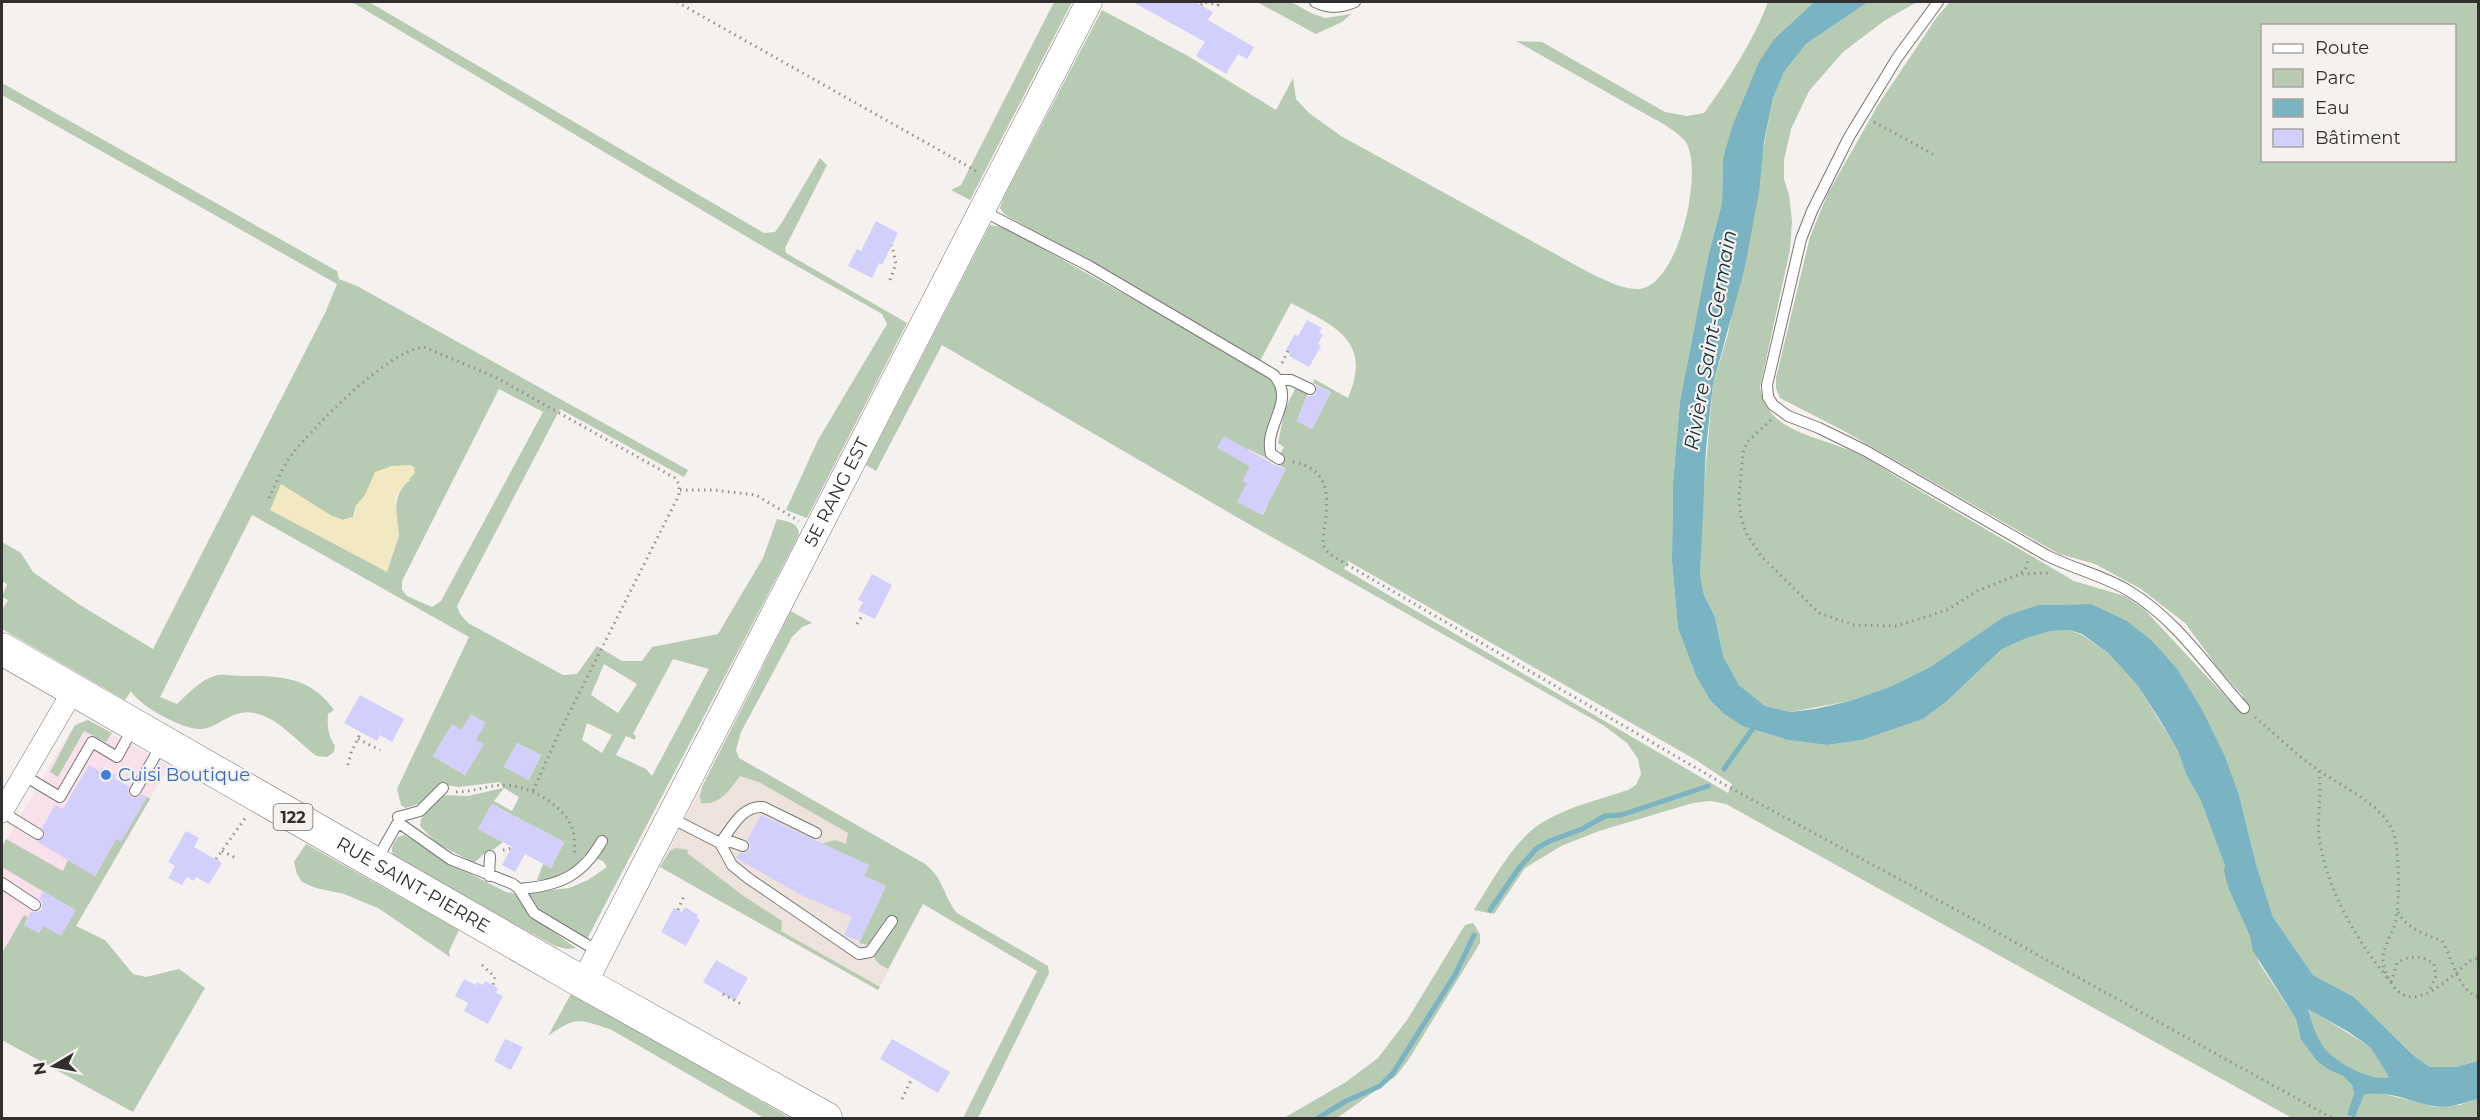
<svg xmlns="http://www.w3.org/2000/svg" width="2480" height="1120" font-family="Montserrat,sans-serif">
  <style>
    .commercial { fill: #f9e1ec }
    .built { fill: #ede2dc }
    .green { fill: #b7cab2; fill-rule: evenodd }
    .sand { fill: #f2e9c3 }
    .water { fill: #7ab3c1; fill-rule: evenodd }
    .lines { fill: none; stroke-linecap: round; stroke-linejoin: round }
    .stream { stroke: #7ab3c1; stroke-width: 5 }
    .building { fill: #d3cffd }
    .service-casing { stroke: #797674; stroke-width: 12 }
    .minor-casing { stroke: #797674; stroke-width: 22 }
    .tertiary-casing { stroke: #797674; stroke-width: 27 }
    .primary-casing { stroke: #797674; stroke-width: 33 }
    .path { stroke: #93918f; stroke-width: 3; stroke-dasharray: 1.5 4.5; stroke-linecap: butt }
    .service { stroke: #fff; stroke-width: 10 }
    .minor { stroke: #fff; stroke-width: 21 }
    .tertiary { stroke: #fff; stroke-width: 26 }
    .primary { stroke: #fff; stroke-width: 32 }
    .shop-dot { fill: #3f7fe0; stroke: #f5f1ef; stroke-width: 2 }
    .labels { text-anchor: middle; stroke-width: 4.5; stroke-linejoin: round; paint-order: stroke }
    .shield { fill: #f5f1ef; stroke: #6c6a69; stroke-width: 1.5 }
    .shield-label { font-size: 16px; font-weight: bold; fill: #31302f }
    .street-label { font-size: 18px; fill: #31302f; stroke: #f5f1ef }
    .shop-label { font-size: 18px; fill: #366cbe; stroke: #f5f1ef; text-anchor: start }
    .water-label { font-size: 20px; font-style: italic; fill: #123037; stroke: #f5f1ef }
  </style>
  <rect width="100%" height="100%" fill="#f5f1ef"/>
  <!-- commercial -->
  <path class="commercial" d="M88,720L169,766L76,926L61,936L51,930L2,1016V847L69,733L75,725Z"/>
  <!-- built -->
  <path class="built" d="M721,750L925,864L923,904L878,990L660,867Z"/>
  <!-- green -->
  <path class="green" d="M352,2H369L764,233L775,232L781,224L820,158L827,165L785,248L786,253L907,323L807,518L786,510L818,440L887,324L882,314L781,257Z
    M1054,2H1072L970,200L951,190L961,185Z
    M1257,2H1291L1313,14L1326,18L1351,14L1342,22L1316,34Z
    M1768,2H1814L1774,39L1723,159L1722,203L1708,257L1680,401L1673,483L1672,561L1678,628L1696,676L1710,700L1724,714L1742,726L1788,740L1827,745L1862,740L1923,719L1947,701L2002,649L2027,638L2051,631L2070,630L2082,635L2108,653L2138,686L2178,751L2186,774L2201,801L2225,866L2229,890L2250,936L2259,963L2296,1019L2301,1040L2317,1061L2329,1070L2343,1076L2352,1085L2354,1093L2347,1115L2353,1118H2292L1726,804L1710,801L1693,803L1599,831L1561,846L1525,868L1494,914L1474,910C1490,884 1512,844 1537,826C1563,808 1598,800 1628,790L1636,785L1641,774L1638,759L1627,743L1603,725L1240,519L942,345L876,471L866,465L990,225L1004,227L1272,377L1276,387L1277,398L1265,437L1267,450L1266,458L1248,449L1241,461L1250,466L1243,481L1272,496L1286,469L1275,463L1284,447L1278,443L1285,409L1296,387L1308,393L1297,421L1312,429L1331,392L1313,383L1314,379L1348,398C1373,340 1334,326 1291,303L1260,361L1004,214L1000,208L1004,197L1102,10L1188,56L1276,110L1293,78L1296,99L1309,113L1341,136L1588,272C1603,279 1622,290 1639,289C1679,286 1705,168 1685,141C1676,129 1645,114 1631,106C1593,84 1555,63 1516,41L1542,42L1665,112L1687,116L1704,113C1727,82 1755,38 1768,2ZM1243,491L1268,504L1263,515L1238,502ZM1348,561L1696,760L1732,784L1728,793L1344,569Z
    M1868,2H1917L1884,21L1843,52L1809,91L1791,129L1784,160V179L1789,195L1792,221L1790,250L1760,387C1766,428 1808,435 1841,447C1861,454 1877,464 1895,476L2074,581L2125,596L2145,610L2238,710L2244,708L2243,696L2218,668L2185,623L2141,589L2095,564L2059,554L1844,431L1780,398L1776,388V378L1810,237L1828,193L1878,105L1937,17L1950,2H2478V1061L2455,1067H2430L2413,1055L2354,997L2313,975L2273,917L2256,864L2239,795L2225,756L2202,709L2178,670L2091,604L2038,605L2005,616L1930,667L1892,686L1850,701L1790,712L1765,706L1739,685L1723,656L1715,617L1704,595L1700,575L1702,510L1713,384L1728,334L1773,98L1784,72L1806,44ZM2262,26H2454V160H2262Z
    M2,83L337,271L339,279L357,286L688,470L684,477L560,409L457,606L460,614L468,623L563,675L577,674L597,646L622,661H642L652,647L718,634L763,558L777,519C788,522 799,522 799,535L587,939L534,906L529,914L576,948L567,949L555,946L396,859C389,851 392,845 398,837L404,835L467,872L506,892L517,894L569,888L588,880L607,867L603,861L584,855C575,870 554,880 537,880L543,864L551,868L564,842L492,804L478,829L503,842L494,849L487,851L474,863L438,844L420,826L421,819L441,795L468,796L503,788L500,782L459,787L446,785L422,803L405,808L401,805L397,789L469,637L252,515L160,697L177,704C188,694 203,677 219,675C226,674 235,676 242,676C280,676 310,676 334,710L328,714C327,727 328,735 335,746L334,752L327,757L317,756C298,743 281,720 258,714C234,706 220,727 202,729C185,731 139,706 131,691L125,700L2,629V610L8,600L2,597L7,584L2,581V542L21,553L33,572L80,605L153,649L326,311L337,284L2,95ZM499,389L543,412L441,601L432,607L407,596L402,590V581ZM376,472L410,480C391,495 396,515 399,536L270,510L332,516L343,520L353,517L356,506L365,495ZM673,659L709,669L652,776L646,769L616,755L626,736L635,740L636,736L633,734ZM604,664L637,684L618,713L591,695ZM587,723L612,735L602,753L582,740ZM452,725L483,745L465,775L433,756ZM517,743L541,755L529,779L504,767ZM504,788L519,797L512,811L494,801Z
    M791,611L812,623L802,627L792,637L741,732L736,750L739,758L925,864C945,880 942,894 957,913L1048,966L1049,973L978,1118H963L1037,971L923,904L888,969L879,964L873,956L897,919L891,916L875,940L868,945L859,943L886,886L864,876L869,865L821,844L835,840L846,844L848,833L759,782L740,776C730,789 720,806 701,803L700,796L703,785Z
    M88,720L112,733L106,742L84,731L58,777L50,772L75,725Z
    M147,797L150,799L76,926L105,940L133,974L146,977L179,969L205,988L133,1112L2,1040V953L24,915L28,917L24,925L39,933L43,926L76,911L2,867V847L6,839L63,871L68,860L95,876L116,839Z
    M306,844L459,930L449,951L450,957L378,908L344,894L316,888L302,882L297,874L294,862Z
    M676,848L688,850L687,853L745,897L782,921L781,931L880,987L878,990L660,867L670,851Z
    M1473,923L1480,934V943L1409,1059L1396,1076L1337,1118H1284L1346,1082L1378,1058L1407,1020L1465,925Z
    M572,992L790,1118H791H764L610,1029C578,1019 576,1016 548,1036Z
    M2308,1008L2370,1047L2389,1077C2373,1083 2338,1064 2326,1051C2316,1040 2312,1022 2308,1008Z
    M2377,1092L2435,1107L2460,1105L2478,1099V1118H2355L2364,1095Z"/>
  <!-- sand -->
  <path class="sand" d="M410,465L414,467L415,473L404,485L395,498L399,536L387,572L270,510L281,484L332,516L343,520L353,517L356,506L365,495L375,472L392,466Z"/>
  <!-- water -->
  <path class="water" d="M1814,2H1868L1806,44L1784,72L1773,98L1764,142L1759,192L1744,271L1713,384L1706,449L1700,575L1704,595L1715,617L1723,656L1739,685L1765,706L1790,712L1815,709L1850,701L1892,686L1930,667L2005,616L2038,605L2091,604L2127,621L2153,642L2178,670L2202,709L2225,756L2239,795L2256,864L2273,917L2313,975L2354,997L2413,1055L2430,1067H2455L2478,1061V1099C2464,1103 2447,1109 2433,1106C2409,1102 2389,1089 2364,1095L2355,1118L2347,1115L2354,1093L2352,1085L2343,1076L2329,1070L2317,1061L2301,1040L2296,1019L2253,951L2250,936L2229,890L2224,871L2225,866L2201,801L2186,774L2178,751L2158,717L2138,686L2108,653L2082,634L2070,630L2051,631L2027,638L2002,649L1947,701L1923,719L1862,740L1827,745L1788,740L1742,726L1724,714L1710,700L1696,676L1678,628L1672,561L1673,483L1680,401L1708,257L1722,203L1723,159L1732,127L1759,62L1774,39ZM2308,1009L2347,1031L2370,1047L2389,1077C2373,1083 2335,1062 2325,1049C2316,1037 2312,1023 2308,1009Z"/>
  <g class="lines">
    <!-- stream -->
    <path class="stream" d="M1724,769L1756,724
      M1490,910L1519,868L1537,848L1550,841L1582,829L1605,816L1621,815L1708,786
      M1318,1118L1346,1101L1380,1086L1393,1073L1456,973L1474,935"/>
  </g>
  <!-- building -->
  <path class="building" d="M1133,2H1195L1213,12L1208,20L1254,47L1247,59L1238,54L1226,74L1196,56L1205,42Z
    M876,221L898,233L882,265L879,263L872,278L848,266L857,249L861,251Z
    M1307,320L1322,328L1319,333L1323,335L1318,344L1321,346L1309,367L1289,356L1290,353L1286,350L1295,334L1298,336Z
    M1316,385L1331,392L1312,429L1297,421L1307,396H1311L1316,393Z
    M1224,436L1275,465L1286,469L1262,515L1237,502L1247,483L1242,481L1250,466L1217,448Z
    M872,574L892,585L875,619L858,611L863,602L858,600Z
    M360,695L404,719L392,742L380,735L377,741L344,723Z
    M471,714L486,723L476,740L484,744L465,775L433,756L453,724L461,730Z
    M517,743L541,755L528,780L504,767Z
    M89,765L99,771L102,767L116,775L114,778L129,787L128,794L132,798H138L142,794L147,797L121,842L116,839L95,876L36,841L44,838L45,834L42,828L55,805L63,809Z
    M492,804L564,842L551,868L525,854L515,872L502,865L512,847L478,829Z
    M761,815L869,865L864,876L886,886L860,941L844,935L852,917L799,894L736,858L739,853H745L750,849V844L747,840Z
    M186,831L199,838L194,847L222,863L209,884L196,877L194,881L187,877L182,885L168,878L175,866L168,862Z
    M43,891L76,910L61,936L43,926L39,933L24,925L31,912H38L42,909V902L39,898Z
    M685,907L698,915L697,918L700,920L686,946L661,932L674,908L682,912Z
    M716,960L748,978L735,1001L703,982Z
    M464,979L476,985L477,982L483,985L485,981L498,988L496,993L503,996L488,1024L464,1011L468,1003L455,996Z
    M505,1039L523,1047L511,1070L494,1061Z
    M892,1039L950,1072L938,1093L880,1059Z"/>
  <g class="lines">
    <!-- service casing -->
    <g class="service-casing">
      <path id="service" d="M1315,2C1329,9 1340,8 1355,2
        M1938,2L1897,58L1849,137L1812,211L1801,239L1767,385L1768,397L1773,405L1788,416L1819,428L1866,451L2046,555C2073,569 2103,575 2129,591C2177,620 2207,667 2244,708
        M981,210L1089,266L1274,375C1297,402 1263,425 1271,454L1279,459
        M1278,380H1291L1310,389
        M23,775L60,797L92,742L117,757L134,726
        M135,791L162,744
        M2,812L38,834
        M398,817L420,811L443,788
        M669,817L720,843L732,842L743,846
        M720,843L732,865L748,878L859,954L870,952L892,921
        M720,843C732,828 742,805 763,807L816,833
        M376,861L397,824L402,825L450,859L513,884L519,889L534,913L599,952
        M489,876L490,856
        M2,883L35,905
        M519,889C559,886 582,876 602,841"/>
    </g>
    <!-- minor casing -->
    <g class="minor-casing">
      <path id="minor" d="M2,812L73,691"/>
    </g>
    <!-- tertiary casing -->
    <g class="tertiary-casing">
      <g id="tertiary">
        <path id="s1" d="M584,983L1089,2"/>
      </g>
    </g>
    <!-- primary casing -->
    <g class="primary-casing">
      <g id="primary">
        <path id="s2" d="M2,649L584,983L826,1118"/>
      </g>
    </g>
    <!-- path -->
    <path class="path" d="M677,2L978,172
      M1201,5L1204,2L1218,5V2
      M1874,122L1933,154
      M890,280L896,264L892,245
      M1282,363L1288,351
      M1771,420L1747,442L1743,453L1739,498L1741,517L1746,533L1762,557L1819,613L1854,625L1897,626L1947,610L1977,591L2020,574L2025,570L2028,560
      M1293,462C1328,468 1329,494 1325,524C1324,531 1322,540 1324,547C1326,551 1330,554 1334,557L1727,786L1973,919L2332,1118
      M680,490H713L756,495L799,521
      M269,498C276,483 283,466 293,453C317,424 387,351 424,347L497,378L675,478L679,484V495L560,731L532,793
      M2022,574L2048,573
      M857,624L863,614
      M2255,717C2274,733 2293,752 2314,767C2338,785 2378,801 2392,829C2400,844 2400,907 2395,924C2391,936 2384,945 2383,958C2382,967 2388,979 2394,987C2416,1015 2452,975 2470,961L2478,958
      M358,739L380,750
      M348,765L351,753L361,732
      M2319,771C2322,792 2317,814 2319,836C2325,885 2355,939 2387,977
      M456,792C472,792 486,786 502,785C527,784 565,805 573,830C575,837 574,847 575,854
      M503,850L513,848
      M222,851L238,859
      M216,859L246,817
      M678,910L684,896
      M2398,912C2407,929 2425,934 2442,941C2454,960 2456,988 2478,997
      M482,965L495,977L493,985
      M2391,982L2397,963C2410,955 2422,955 2434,964L2436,976L2429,991
      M723,994L741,1004
      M902,1099L912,1078"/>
    <!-- service -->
    <use href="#service" class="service"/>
    <!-- minor -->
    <use href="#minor" class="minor"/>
    <!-- tertiary -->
    <use href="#tertiary" class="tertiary"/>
    <!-- primary -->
    <use href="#primary" class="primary"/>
  </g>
  <!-- markers -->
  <circle class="shop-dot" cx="106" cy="775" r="6"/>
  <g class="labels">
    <!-- shield labels -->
    <rect class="shield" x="273.5" y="804" width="39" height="26" rx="4.5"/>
    <g class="shield-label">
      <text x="293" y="823">122</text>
    </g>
    <!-- street labels -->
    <g class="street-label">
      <text dy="6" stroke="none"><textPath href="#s1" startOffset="552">5E RANG EST</textPath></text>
      <text dy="6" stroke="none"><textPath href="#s2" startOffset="474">RUE SAINT-PIERRE</textPath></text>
    </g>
    <!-- shop labels -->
    <g class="shop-label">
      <text x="118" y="781">Cuisi Boutique</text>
    </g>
    <!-- water labels -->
    <g class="water-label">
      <text transform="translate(1710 340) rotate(-80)" y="7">Rivière Saint-Germain</text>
    </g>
  </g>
  <!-- border -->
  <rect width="2480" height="1120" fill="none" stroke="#31302f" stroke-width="6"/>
  <!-- legend -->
  <rect x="2261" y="24" width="195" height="138" fill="#f5f1ef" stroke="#a7a4a2" stroke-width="1.5"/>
  <rect x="2273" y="44" width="30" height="9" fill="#ffffff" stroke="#a7a4a2" stroke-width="1.5"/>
  <text x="2315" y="54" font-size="18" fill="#31302f">Route</text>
  <rect x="2273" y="69" width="30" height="18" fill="#b7cab2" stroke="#a7a4a2" stroke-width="1.5"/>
  <text x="2315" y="84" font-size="18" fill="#31302f">Parc</text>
  <rect x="2273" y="99" width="30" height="18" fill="#7ab3c1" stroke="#a7a4a2" stroke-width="1.5"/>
  <text x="2315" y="114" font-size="18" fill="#31302f">Eau</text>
  <rect x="2273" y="129" width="30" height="18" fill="#d3cffd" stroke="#a7a4a2" stroke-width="1.5"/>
  <text x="2315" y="144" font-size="18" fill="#31302f">Bâtiment</text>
  <!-- north arrow -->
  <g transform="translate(54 1066) rotate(260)" stroke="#f5f1ef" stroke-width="4.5" paint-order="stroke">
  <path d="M0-4.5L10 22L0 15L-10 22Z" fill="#31302f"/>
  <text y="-9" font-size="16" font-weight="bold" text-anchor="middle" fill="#31302f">N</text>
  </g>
</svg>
